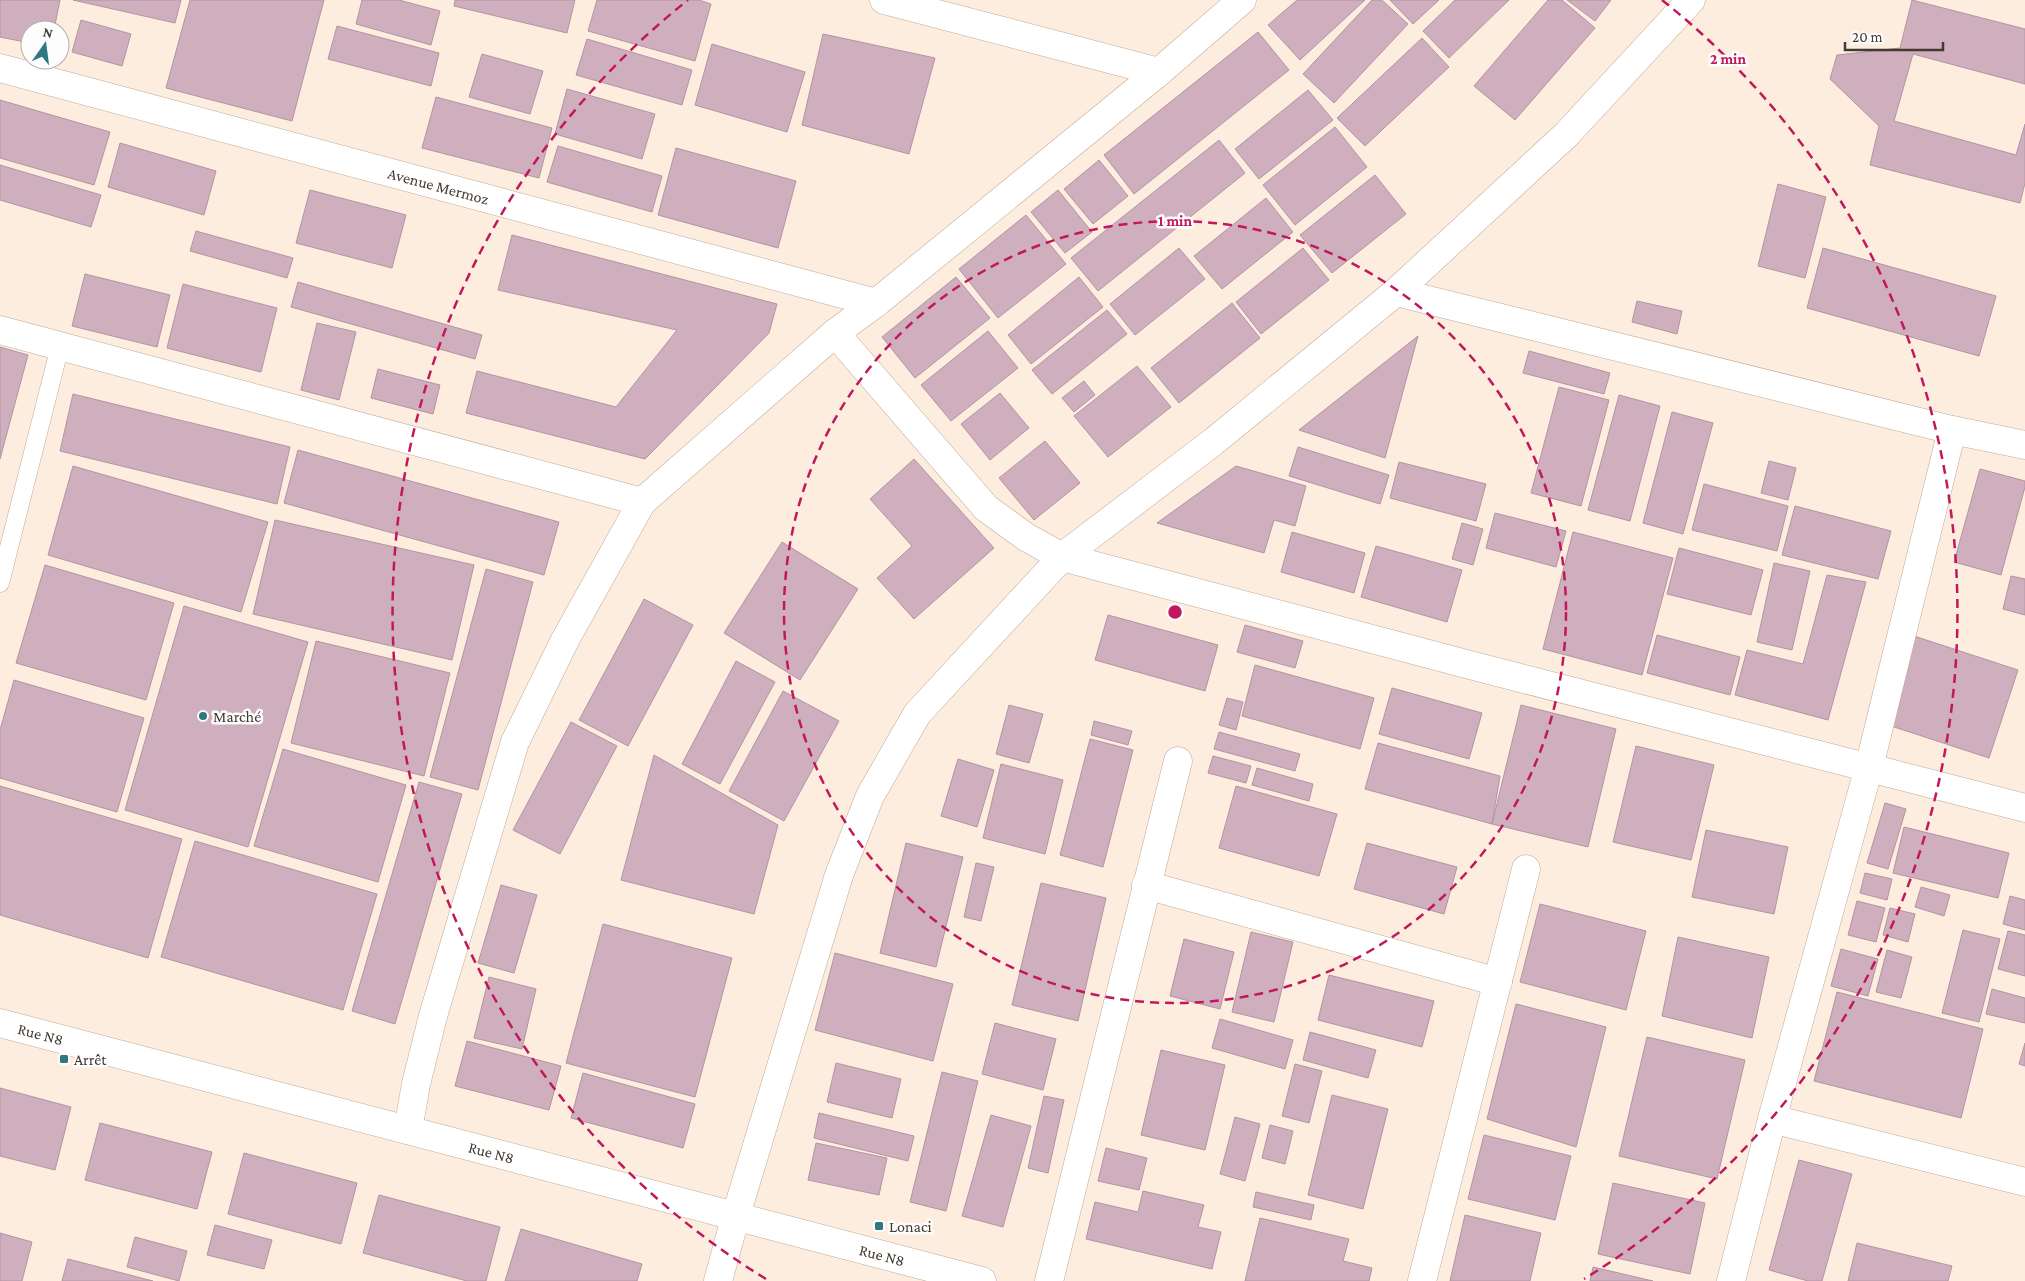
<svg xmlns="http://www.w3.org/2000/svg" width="2025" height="1281" font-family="'Crimson Pro',serif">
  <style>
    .building { fill: #cfafbd; stroke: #b394a2 }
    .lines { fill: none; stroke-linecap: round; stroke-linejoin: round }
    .service-casing { stroke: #c2aa94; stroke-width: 19 }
    .minor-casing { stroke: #c2aa94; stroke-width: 29 }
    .tertiary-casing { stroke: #c2aa94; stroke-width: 29 }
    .service { stroke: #fff; stroke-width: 18 }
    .minor { stroke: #fff; stroke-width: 28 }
    .tertiary { stroke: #fff; stroke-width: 28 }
    .ring { fill: none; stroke: #c2185b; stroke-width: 2.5; stroke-dasharray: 9 6 }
    .poi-dot { fill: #307781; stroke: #fdfdfd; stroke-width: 2 }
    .labels { text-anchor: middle; stroke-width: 5; stroke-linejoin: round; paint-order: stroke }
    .street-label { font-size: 16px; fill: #443a31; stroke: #fdfdfd }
    .poi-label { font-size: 16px; fill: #443a31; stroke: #fdfdfd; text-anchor: start }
    .centre { fill: #c2185b; stroke: #fdfdfd; stroke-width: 2.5 }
    .ring-label { font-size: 15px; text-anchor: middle; font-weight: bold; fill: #c2185b; stroke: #fdfdfd; stroke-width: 5; stroke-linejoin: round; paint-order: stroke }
  </style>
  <rect width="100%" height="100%" fill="#fceddf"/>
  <!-- building -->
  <path class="building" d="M0,0H60L54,30H30V43L0,37Z
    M73,0H181L175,23Z
    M190,0H324L292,121L166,88Z
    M362,0H399L440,11L431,45L356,24Z
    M455,0H575L567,33L454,6Z
    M597,0H699L711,4L695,61L588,31Z
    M1297,0H1365L1300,60L1268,25Z
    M1372,0H1382L1408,24L1334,103L1303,74Z
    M1390,0H1439L1413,24Z
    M1455,0H1509L1449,58L1423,31Z
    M1548,0H1562L1595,28L1515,120L1474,86Z
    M1567,0H1611L1595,21Z
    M1912,0L2025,29V84L1913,54L1894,121L2016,155L2025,124V183L2020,203L1870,165L1879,126L1830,79L1837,55L1900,48Z
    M81,20L131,34L122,66L72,52Z
    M337,26L439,53L431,86L328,59Z
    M1258,32L1289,70L1134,194L1104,155Z
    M823,34L935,58L909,154L802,125Z
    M1422,38L1449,67L1365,146L1337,118Z
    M587,39L692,70L682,105L576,75Z
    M712,44L805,72L787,132L695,105Z
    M482,54L543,71L530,114L469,97Z
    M567,89L655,114L642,159L555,134Z
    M1308,90L1333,120L1259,179L1235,149Z
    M436,97L552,128L539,178L422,148Z
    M0,100L110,132L94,185L0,158Z
    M1335,127L1367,167L1295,225L1263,185Z
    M1219,140L1245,173L1098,291L1071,258Z
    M120,143L216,171L204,215L108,187Z
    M558,146L662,176L652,212L547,182Z
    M676,148L796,181L778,248L658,215Z
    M1099,160L1128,196L1093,224L1064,189Z
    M0,165L101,195L91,227L0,200Z
    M1375,175L1406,214L1332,273L1300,235Z
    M1778,184L1826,197L1805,278L1758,266Z
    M310,190L406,215L392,268L296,243Z
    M1058,190L1092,232L1065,253L1031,212Z
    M1266,198L1293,232L1222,289L1194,256Z
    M1026,215L1066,264L998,318L959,269Z
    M196,231L293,258L287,278L190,251Z
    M512,235L777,304L769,333L645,459L466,413L477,371L616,407L677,330L498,290Z
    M1179,248L1205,279L1135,335L1110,304Z
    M1303,248L1329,280L1261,334L1236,302Z
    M1823,248L1996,296L1979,356L1807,308Z
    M85,274L170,295L157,347L72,326Z
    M956,277L990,318L915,378L882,337Z
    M1079,277L1103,307L1031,364L1008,335Z
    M298,282L482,335L475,359L291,307Z
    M183,284L277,308L261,372L167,348Z
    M1637,301L1682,311L1677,334L1632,322Z
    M1232,303L1260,338L1179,403L1151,368Z
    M1107,310L1127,334L1052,394L1032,370Z
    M317,323L356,332L339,400L301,390Z
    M988,331L1018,368L951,421L921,385Z
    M1418,336L1385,458L1299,430Z
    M0,347L28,355L0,459Z
    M1529,351L1610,373L1604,394L1523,373Z
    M1137,366L1171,407L1108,457L1074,416Z
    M378,369L440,385L433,414L371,398Z
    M1084,381L1095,395L1074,412L1062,398Z
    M1559,387L1609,400L1581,506L1531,493Z
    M1000,393L1029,428L990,460L961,424Z
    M73,394L290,447L277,504L60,451Z
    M1619,395L1660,406L1630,521L1588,510Z
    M1672,412L1713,423L1683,534L1643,523Z
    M1045,441L1080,483L1034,520L999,478Z
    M1298,447L1389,475L1380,504L1289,476Z
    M298,450L559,522L544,575L284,503Z
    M914,459L994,548L914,619L877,578L912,546L870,499Z
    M1769,461L1796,468L1788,500L1761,493Z
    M1399,462L1486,484L1476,521L1390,498Z
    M73,466L268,522L241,612L48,555Z
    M1236,466L1306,486L1295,526L1274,520L1264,553L1157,523Z
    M1980,469L2025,481V487L2001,575L1954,562Z
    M1704,484L1788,506L1777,551L1692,530Z
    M1795,506L1891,531L1878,579L1782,555Z
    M1495,513L1566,531L1556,567L1486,548Z
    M275,520L474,565L452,660L253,614Z
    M1462,523L1483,529L1473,565L1452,559Z
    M1292,532L1365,553L1354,593L1281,572Z
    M1573,532L1673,558L1642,675L1543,649Z
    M782,542L858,589L800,680L724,633Z
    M1376,546L1462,570L1447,622L1361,597Z
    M1679,548L1763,570L1751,615L1667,594Z
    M1774,563L1810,571L1792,650L1757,642Z
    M45,565L174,603L146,700L16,663Z
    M486,569L533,582L478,790L430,777Z
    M1827,575L1866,582L1828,720L1735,695L1747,650L1803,664Z
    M2011,576L2025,579V615L2003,609Z
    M644,599L693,625L628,746L579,720Z
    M184,606L308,642L248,847L125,810Z
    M1108,615L1218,645L1205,691L1095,660Z
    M1245,625L1303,641L1295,668L1237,652Z
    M1657,635L1740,657L1730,695L1647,673Z
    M1914,636L2018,670L1989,758L1885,724Z
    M316,641L450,673L424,776L291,743Z
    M736,661L775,682L720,784L682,764Z
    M1255,665L1374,698L1360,749L1242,716Z
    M14,680L144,718L117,812L0,778V730Z
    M1392,688L1482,713L1469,759L1379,734Z
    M783,691L839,721L784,821L729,791Z
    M1227,698L1243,702L1236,730L1219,725Z
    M1009,705L1043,714L1029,763L996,754Z
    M1521,705L1616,729L1588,847L1492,824Z
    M1094,721L1132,731L1128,745L1091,735Z
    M571,722L617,746L560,854L513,830Z
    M1219,732L1300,754L1295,771L1214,749Z
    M1090,739L1133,750L1103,867L1060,855Z
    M1378,743L1500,776L1492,824L1365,789Z
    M1636,746L1714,765L1691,860L1613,842Z
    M283,749L406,785L378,882L254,846Z
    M654,755L778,825L754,914L621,880Z
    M1213,756L1251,766L1246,783L1208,773Z
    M958,759L994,770L977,827L941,816Z
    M1001,764L1063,780L1045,854L983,838Z
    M1257,768L1313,784L1309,801L1252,785Z
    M419,782L462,794L395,1024L352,1011Z
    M0,786L182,839L148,958L0,915Z
    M1236,786L1337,814L1319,876L1219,848Z
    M1885,803L1906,809L1888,869L1867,863Z
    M1904,827L2009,853L1998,898L1893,873Z
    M1706,830L1788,847L1774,914L1692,897Z
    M195,841L377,894L343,1010L161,957Z
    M906,843L963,857L936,967L880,953Z
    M1367,843L1457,867L1444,914L1354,889Z
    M976,863L994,867L981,921L964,917Z
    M1865,873L1892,879L1887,900L1860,893Z
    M1041,883L1106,898L1078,1021L1012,1005Z
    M501,885L537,895L514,973L478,963Z
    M1921,887L1950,895L1944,916L1915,907Z
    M2010,896L2025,900V930L2003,924Z
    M1857,901L1885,908L1876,942L1848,935Z
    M1540,904L1646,931L1626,1010L1520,982Z
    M1890,908L1915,914L1908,942L1883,935Z
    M603,924L732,958L695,1097L566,1063Z
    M1963,930L2000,939L1979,1022L1942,1013Z
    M2008,931L2025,935V976L1998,969Z
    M1251,932L1293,942L1274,1022L1232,1012Z
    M1678,937L1769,957L1752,1038L1662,1016Z
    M1184,939L1234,952L1220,1009L1170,996Z
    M1841,949L1878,959L1868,996L1831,986Z
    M1887,950L1912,957L1901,998L1876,992Z
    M835,953L953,984L933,1061L815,1030Z
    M1329,975L1434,1001L1422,1047L1318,1020Z
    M489,977L536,989L522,1049L474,1038Z
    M1992,989L2025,998V1023L1986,1014Z
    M1837,992L1983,1029L1961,1118L1814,1081Z
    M1516,1004L1606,1027L1576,1147L1487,1119Z
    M1220,1019L1293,1040L1285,1069L1212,1048Z
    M995,1023L1056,1039L1043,1090L982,1074Z
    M1310,1032L1376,1050L1368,1078L1303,1060Z
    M1647,1037L1745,1060L1717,1179L1619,1156Z
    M467,1041L561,1066L549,1110L455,1086Z
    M2025,1043V1066L2019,1064Z
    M1161,1050L1225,1065L1205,1150L1141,1135Z
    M836,1063L901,1079L892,1118L827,1102Z
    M1295,1064L1322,1071L1309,1123L1282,1116Z
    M942,1072L978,1081L946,1211L910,1202Z
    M583,1073L695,1104L683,1148L571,1118Z
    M0,1088L71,1107L55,1170L0,1156Z
    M1332,1095L1388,1109L1363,1209L1308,1195Z
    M1044,1096L1064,1100L1048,1173L1028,1168Z
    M819,1113L914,1136L908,1161L814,1138Z
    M991,1115L1031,1126L1003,1227L962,1216Z
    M1235,1117L1260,1124L1245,1181L1220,1174Z
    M100,1123L212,1152L197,1209L85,1180Z
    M1270,1125L1293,1131L1285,1164L1262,1158Z
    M1484,1135L1571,1156L1555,1220L1468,1199Z
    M816,1143L887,1158L879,1195L808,1180Z
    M1106,1148L1147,1158L1139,1190L1098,1181Z
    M244,1153L357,1183L341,1244L228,1214Z
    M1799,1160L1852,1174L1822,1281H1808L1769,1270Z
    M1613,1183L1705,1203L1690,1274L1598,1254Z
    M1143,1191L1204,1205L1198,1227L1221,1232L1212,1269L1086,1239L1095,1202L1138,1212Z
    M1256,1192L1314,1205L1311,1220L1253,1207Z
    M379,1195L500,1227L486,1281H467L363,1253Z
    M1465,1215L1541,1233L1530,1281H1450Z
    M1260,1218L1349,1239L1343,1261L1372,1268L1369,1281H1245Z
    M215,1225L272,1240L264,1269L207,1255Z
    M521,1229L642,1264L637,1281H505Z
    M0,1233L32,1242L22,1281H0Z
    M135,1237L187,1251L179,1281L127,1267Z
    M1857,1243L1952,1266L1948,1281H1848Z
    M68,1259L153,1281H62Z
    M1593,1267L1653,1281H1590Z"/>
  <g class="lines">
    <!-- service casing -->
    <g class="service-casing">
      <path id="service" d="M0,583L60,346"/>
    </g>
    <!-- minor casing -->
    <g class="minor-casing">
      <g id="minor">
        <path d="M884,0L1159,72"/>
        <path id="s1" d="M0,68L876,303"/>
        <path d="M1396,292L1952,430L2025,445"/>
        <path d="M0,330L642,502"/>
        <path d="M835,333L986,508L1026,537L1062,557L1470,665L2025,808"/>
        <path d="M1146,885L1498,982"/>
        <path d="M1772,1119L2025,1182"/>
        <path d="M408,1130L416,1084L433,1016L515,742L565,640L642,502L835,333L876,303L1159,72L1242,0"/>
        <path d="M718,1281L736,1215L839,875L870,796L917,714L1062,557L1213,442L1396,292L1566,135L1691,0"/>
        <path d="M1049,1281L1178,761"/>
        <path d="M1422,1281L1526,869"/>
        <path d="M1731,1281L1772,1119L1869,767L1952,430"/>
      </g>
    </g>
    <!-- tertiary casing -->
    <g class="tertiary-casing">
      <g id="tertiary">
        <path id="s2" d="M0,1023L982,1281"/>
      </g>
    </g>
    <!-- service -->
    <use href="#service" class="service"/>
    <!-- minor -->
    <use href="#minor" class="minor"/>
    <!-- tertiary -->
    <use href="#tertiary" class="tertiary"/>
  </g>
  <!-- distance rings -->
  <g class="ring">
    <circle cx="1175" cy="612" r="391"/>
    <path d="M766 1279A782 782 0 0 1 688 0M1662 0A782 782 0 0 1 1584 1279"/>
  </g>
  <!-- markers -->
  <g class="poi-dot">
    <circle cx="203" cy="716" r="5"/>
    <rect x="59" y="1054" width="10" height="10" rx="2.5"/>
    <rect x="874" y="1221" width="10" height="10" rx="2.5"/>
  </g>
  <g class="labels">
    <!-- street labels -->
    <g class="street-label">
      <text dy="6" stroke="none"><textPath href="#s1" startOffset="454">Avenue Mermoz</textPath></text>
      <text dy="6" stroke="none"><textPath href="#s2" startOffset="42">Rue N8</textPath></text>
      <text dy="6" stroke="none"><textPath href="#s2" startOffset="508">Rue N8</textPath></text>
      <text dy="6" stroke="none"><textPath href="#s2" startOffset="912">Rue N8</textPath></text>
    </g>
    <!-- poi labels -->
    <g class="poi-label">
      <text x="213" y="722">Marché</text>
      <text x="74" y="1065">Arrêt</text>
      <text x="889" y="1232">Lonaci</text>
    </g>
  </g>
  <circle cx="1175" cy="612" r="8" class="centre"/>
  <g class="ring-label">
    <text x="1728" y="64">2 min</text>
    <text x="1175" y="226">1 min</text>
  </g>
  <!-- north arrow -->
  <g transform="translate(45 45) rotate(14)"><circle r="24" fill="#fdfdfd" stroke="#b3afab"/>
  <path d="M0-4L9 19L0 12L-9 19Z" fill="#307781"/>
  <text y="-8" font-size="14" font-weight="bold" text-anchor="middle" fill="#443a31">N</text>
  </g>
  <!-- scale -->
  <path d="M1845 42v8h98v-8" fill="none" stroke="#443a31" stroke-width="2.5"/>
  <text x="1852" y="42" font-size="15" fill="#443a31" stroke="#fdfdfd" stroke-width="4" paint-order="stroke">20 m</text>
</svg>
